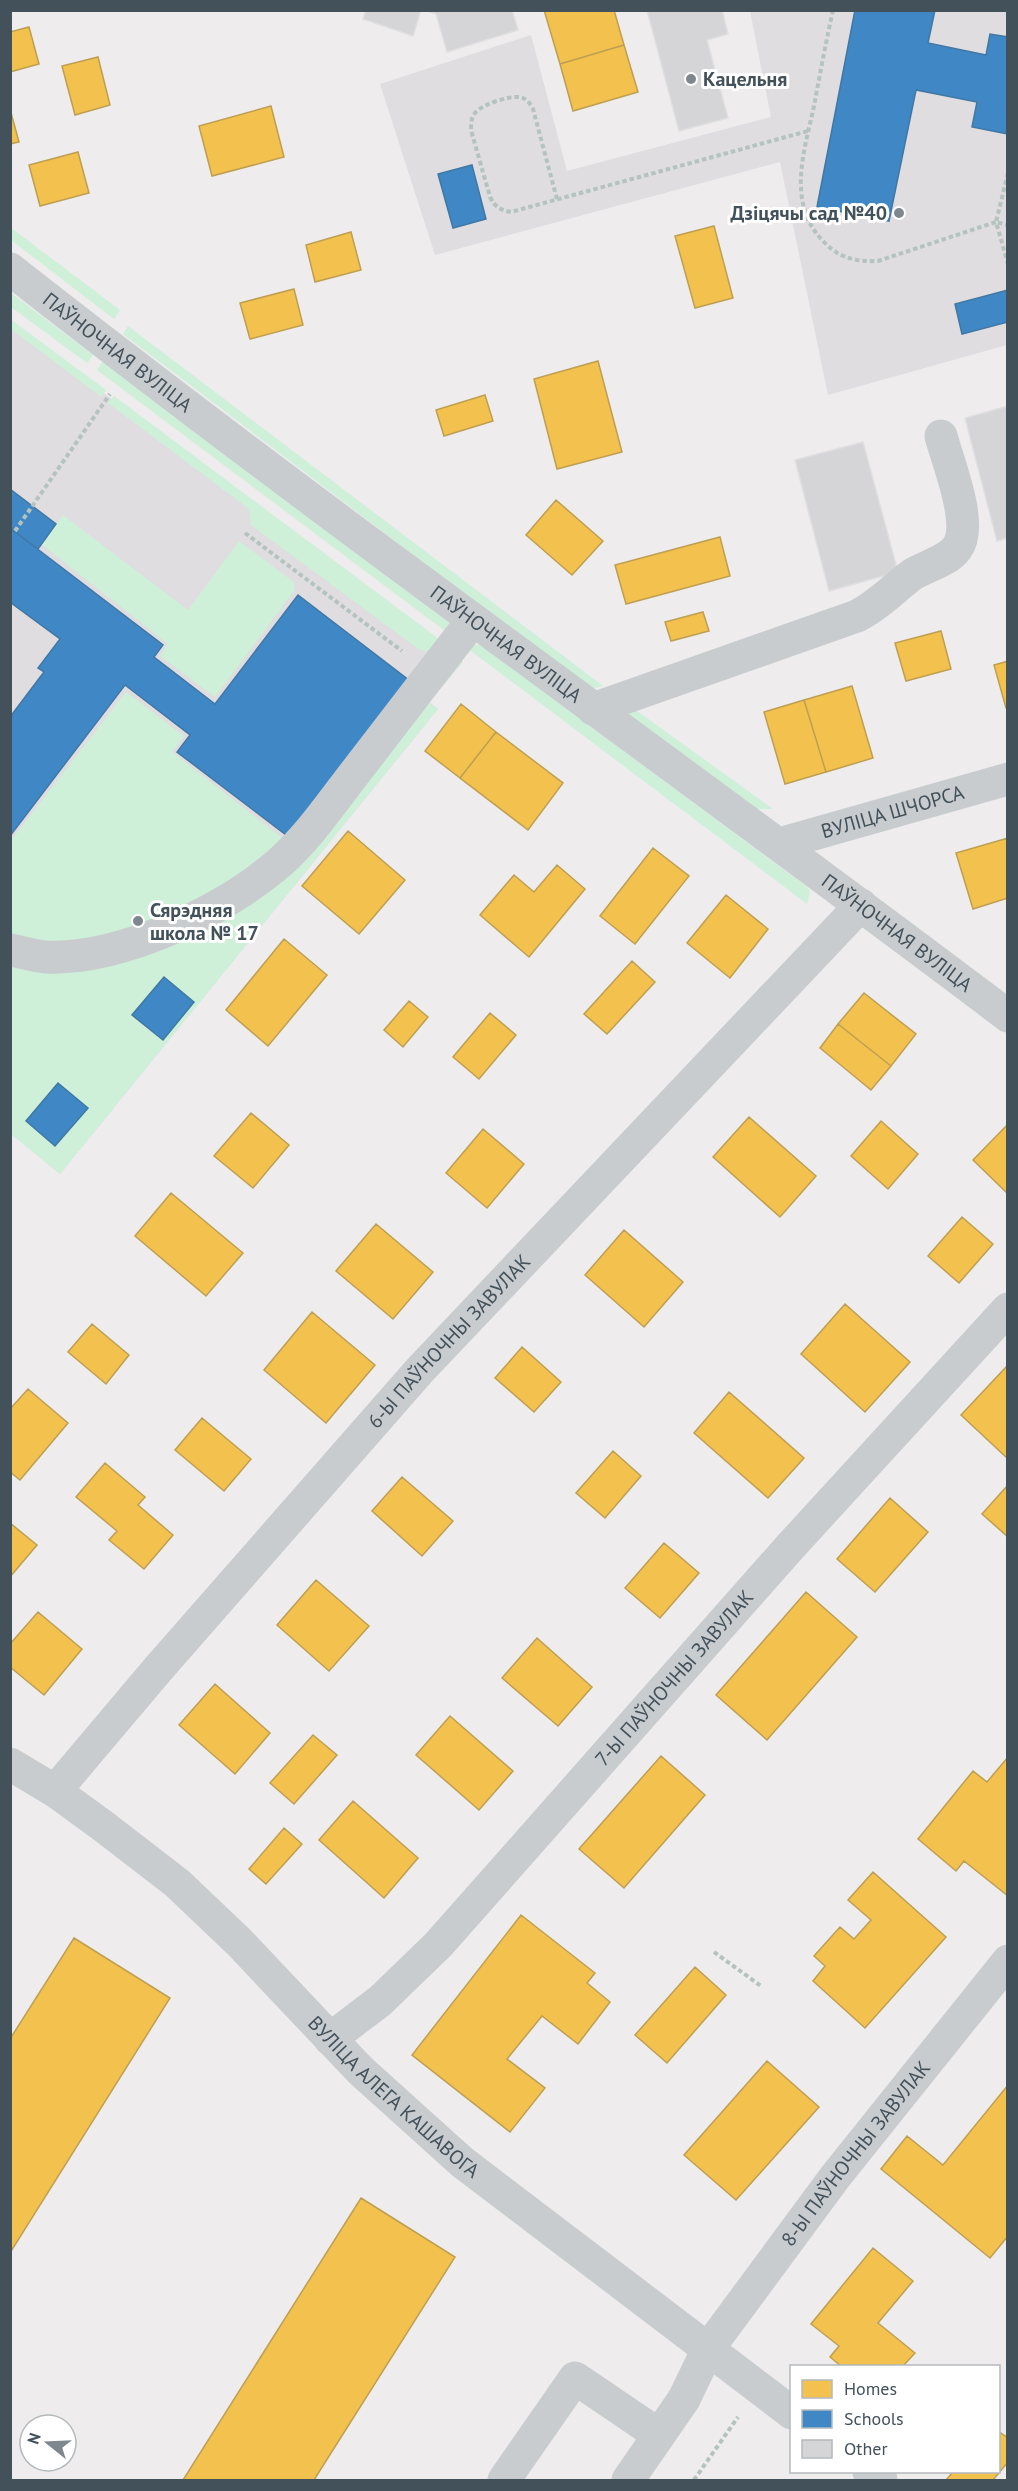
<svg xmlns="http://www.w3.org/2000/svg" width="1018" height="2491" font-family="'PT Sans',sans-serif">
  <style>
    .education { fill: #dfdddf }
    .green { fill: #ceefd8 }
    .homes { fill: #f2c14e; stroke: #be9f52; stroke-width: 1.5 }
    .schools { fill: #3f88c5; stroke: #4078a5; stroke-width: 1.5 }
    .building { fill: #d5d5d7; stroke: #dfdfe0; stroke-width: 1.5 }
    .lines { fill: none; stroke-linecap: round; stroke-linejoin: round }
    .path { stroke: #b4c3bd; stroke-width: 4; stroke-dasharray: 4.5 3; stroke-linecap: butt }
    .minor { stroke: #c9ccce; stroke-width: 33 }
    .poi-dot { fill: #7f878e; stroke: #fff; stroke-width: 2 }
    .labels { text-anchor: middle; stroke-width: 6; stroke-linejoin: round; paint-order: stroke }
    .poi-label { font-size: 20px; font-weight: bold; fill: #43515b; stroke: #fff; text-anchor: start }
    .street-label { font-size: 20px; fill: #43515b; stroke: #fff }
  </style>
  <rect width="100%" height="100%" fill="#eeeced"/>
  <!-- education -->
  <path class="education" d="M750,11H1007V345L828,395L780,162L435,255L380,84L531,35L567,171L771,117Z
    M10,323L463,662L429,702L438,709L60,1174L11,1134Z"/>
  <!-- green -->
  <path class="green" d="M10,227L120,310L114,319L11,240Z
    M11,293L93,355L87,363L11,307Z
    M10,319L106,390L101,397L11,329Z
    M128,326L603,686L595,688L586,686L123,334Z
    M103,361L449,622L451,626L449,634L97,370Z
    M114,396L443,642C434,650 428,655 417,648L251,525L249,509L108,403Z
    M63,515L188,610L239,541L295,583L294,591L215,697L160,656L168,644L41,544Z
    M474,644L482,646L807,887L810,891L807,904L467,648Z
    M458,658L463,662L429,702L438,709L60,1174L11,1134L10,963L209,922Z
    M126,692L184,736L172,752L286,841L211,893L124,933L59,944L11,935L10,842Z
    M633,708L773,809H756L629,716Z"/>
  <!-- homes -->
  <path class="homes" d="M544,10H614L624,45L560,64Z
    M29,27L39,64L10,72V32Z
    M624,45L638,92L573,111L560,64Z
    M98,57L110,105L75,115L62,66Z
    M271,106L284,157L212,176L199,126Z
    M10,109L19,142L10,144Z
    M78,152L89,193L40,206L29,165Z
    M714,226L733,298L695,308L675,236Z
    M351,232L361,270L315,282L306,245Z
    M294,289L303,325L250,339L240,303Z
    M598,361L622,452L557,469L534,379Z
    M485,395L493,421L444,436L436,410Z
    M556,500L603,541L572,575L526,535Z
    M720,537L730,576L626,604L615,565Z
    M703,612L709,631L671,641L665,622Z
    M941,631L951,669L906,681L895,643Z
    M1008,661V708H1006L994,665Z
    M852,686L873,758L826,772L804,700Z
    M804,700L826,772L785,784L764,712Z
    M461,704L496,732L460,778L425,751Z
    M496,732L563,783L528,830L460,778Z
    M348,831L405,880L359,934L302,886Z
    M1008,838V898L973,909L956,853Z
    M653,848L689,876L635,944L600,916Z
    M557,865L585,889L529,957L480,915L514,875L534,892Z
    M726,895L768,929L730,978L687,943Z
    M284,939L327,975L268,1046L226,1010Z
    M632,961L655,982L607,1034L584,1014Z
    M864,993L916,1034L891,1066L838,1024Z
    M409,1001L428,1017L403,1047L384,1030Z
    M490,1013L516,1035L479,1079L453,1057Z
    M838,1024L891,1066L871,1090L820,1048Z
    M251,1113L289,1145L253,1188L214,1156Z
    M749,1117L816,1176L780,1217L713,1157Z
    M881,1121L918,1154L888,1189L851,1156Z
    M1008,1124V1194L973,1160Z
    M483,1129L524,1164L487,1208L446,1173Z
    M171,1193L243,1253L206,1296L135,1236Z
    M962,1217L993,1244L959,1283L928,1256Z
    M376,1224L433,1272L393,1319L336,1271Z
    M624,1230L683,1282L644,1327L585,1275Z
    M845,1304L910,1362L865,1412L801,1354Z
    M312,1312L375,1365L326,1423L264,1370Z
    M92,1324L129,1355L106,1384L68,1352Z
    M522,1347L561,1382L534,1412L495,1378Z
    M1008,1365V1458H1007L961,1415Z
    M28,1389L68,1423L20,1480L10,1472V1409Z
    M729,1392L804,1458L768,1498L694,1433Z
    M202,1418L251,1459L224,1491L175,1450Z
    M613,1451L641,1476L605,1518L576,1493Z
    M105,1463L145,1497L138,1505L173,1535L144,1569L109,1540L117,1531L76,1497Z
    M402,1477L453,1521L422,1556L372,1511Z
    M1008,1485V1537L982,1514Z
    M890,1498L928,1532L875,1592L837,1559Z
    M10,1523L37,1545L10,1577Z
    M664,1543L699,1573L660,1618L625,1588Z
    M316,1580L369,1626L329,1671L277,1625Z
    M806,1592L857,1637L767,1740L716,1695Z
    M38,1612L82,1649L44,1695L10,1667V1644Z
    M537,1638L592,1687L558,1726L502,1678Z
    M215,1684L270,1733L235,1774L179,1725Z
    M450,1716L513,1771L479,1810L416,1755Z
    M313,1735L337,1755L294,1804L270,1783Z
    M661,1756L705,1795L624,1888L579,1849Z
    M1008,1757V1896L964,1861L956,1871L918,1839L973,1771L987,1782Z
    M353,1801L418,1858L384,1898L319,1840Z
    M284,1828L302,1844L266,1884L249,1869Z
    M873,1872L946,1937L865,2028L813,1981L825,1966L814,1956L840,1927L854,1939L871,1920L848,1900Z
    M521,1915L595,1973L587,1983L610,2002L578,2044L542,2016L507,2059L545,2088L510,2132L412,2055Z
    M74,1938L170,1998L10,2253V2039Z
    M695,1967L726,1995L667,2063L635,2035Z
    M767,2061L819,2107L736,2200L684,2155Z
    M1008,2085V2236L990,2258L881,2169L907,2136L943,2165Z
    M361,2198L455,2257L314,2480H183Z
    M873,2248L913,2281L878,2323L915,2353L903,2366H841L830,2357L839,2346L811,2324Z
    M998,2431L1008,2438V2462L993,2480H946L953,2472H998Z"/>
  <!-- schools -->
  <path class="schools" d="M855,10H935L928,43L986,55L990,34L1008,37V134L972,127L977,102L916,90L889,221L817,207Z
    M472,165L486,219L453,228L438,174Z
    M1008,290V322L962,334L955,304Z
    M10,489L56,524L38,549L10,528Z
    M10,528L163,645L154,657L215,704L298,595L410,681L290,838L177,752L190,735L125,685L10,836V717L44,672L38,668L60,639L10,602Z
    M164,977L194,1002L163,1040L132,1015Z
    M58,1083L88,1108L55,1146L26,1121Z"/>
  <!-- building -->
  <path class="building" d="M366,10H421L413,36L363,19Z
    M425,10H512L518,30L447,52L436,14Z
    M647,10H722L728,34L707,40L728,118L679,131Z
    M1008,406V538L997,541L965,418Z
    M863,442L898,572L829,591L795,460Z"/>
  <g class="lines">
    <!-- path -->
    <path class="path" d="M833,10C826,42 820,74 814,106C804,152 786,204 824,242C839,258 856,262 878,261L996,222L1008,264
      M1008,173L996,222L1008,225
      M557,199L533,109C530,103 526,98 519,97C509,96 483,104 476,112C471,117 471,123 471,130L490,197C495,207 500,210 511,212L808,131
      M15,531L110,394
      M245,533L402,651
      M714,1952L761,1986
      M694,2480L738,2417"/>
    <!-- minor -->
    <g class="minor">
      <path id="s1" d="M10,269C337,526 676,765 1008,1016"/>
      <path d="M593,709L857,616C879,605 894,588 913,574C926,566 948,561 957,548C974,525 948,463 941,436"/>
      <path id="s2" d="M779,844L1008,779"/>
      <path d="M10,950C22,952 34,956 46,957C120,960 222,912 278,864C307,839 330,805 354,774C393,723 433,671 473,620"/>
      <path id="s3" d="M10,1764L55,1791L103,1826L177,1883L239,1942L360,2070L462,2162L792,2413"/>
      <path id="s4" d="M55,1791L158,1669L420,1370L861,905"/>
      <path id="s5" d="M330,2039L380,2001L438,1945L789,1548L1008,1309"/>
      <path d="M869,2472L881,2480"/>
      <path d="M504,2480L575,2378L659,2435"/>
      <path id="s6" d="M628,2480L684,2399L708,2349L835,2177L1008,1961"/>
    </g>
  </g>
  <!-- markers -->
  <g class="poi-dot">
    <circle cx="691" cy="79" r="6"/>
    <circle cx="899" cy="213" r="6"/>
    <circle cx="138" cy="921" r="6"/>
  </g>
  <g class="labels">
    <!-- poi labels -->
    <g class="poi-label">
      <text x="703" y="86">Кацельня</text>
      <text x="887" y="220" text-anchor="end">Дзіцячы сад №40</text>
      <text x="150" y="917">Сярэдняя<tspan x="150" dy="23">школа № 17</tspan></text>
    </g>
    <!-- street labels -->
    <g class="street-label">
      <text dy="7" stroke="none"><textPath href="#s1" startOffset="136">ПАЎНОЧНАЯ ВУЛІЦА</textPath></text>
      <text dy="7" stroke="none"><textPath href="#s1" startOffset="622">ПАЎНОЧНАЯ ВУЛІЦА</textPath></text>
      <text dy="7" stroke="none"><textPath href="#s2" startOffset="118">ВУЛІЦА ШЧОРСА</textPath></text>
      <text dy="7" stroke="none"><textPath href="#s1" startOffset="1108">ПАЎНОЧНАЯ ВУЛІЦА</textPath></text>
      <text dy="7" stroke="none"><textPath href="#s4" startOffset="598">6-Ы ПАЎНОЧНЫ ЗАВУЛАК</textPath></text>
      <text dy="7" stroke="none"><textPath href="#s5" startOffset="500">7-Ы ПАЎНОЧНЫ ЗАВУЛАК</textPath></text>
      <text dy="7" stroke="none"><textPath href="#s3" startOffset="510">ВУЛІЦА АЛЕГА КАШАВОГА</textPath></text>
      <text dy="7" stroke="none"><textPath href="#s6" startOffset="399">8-Ы ПАЎНОЧНЫ ЗАВУЛАК</textPath></text>
    </g>
  </g>
  <!-- border -->
  <rect width="1018" height="2491" fill="none" stroke="#43515b" stroke-width="24"/>
  <!-- legend -->
  <rect x="790" y="2365" width="210" height="108" fill="#ffffff" stroke="#b4b9bd" stroke-width="1.5"/>
  <rect x="802" y="2380" width="30" height="18" fill="#f2c14e" stroke="#b4b9bd" stroke-width="1.5"/>
  <text x="844" y="2395" font-size="18" fill="#43515b">Homes</text>
  <rect x="802" y="2410" width="30" height="18" fill="#3f88c5" stroke="#b4b9bd" stroke-width="1.5"/>
  <text x="844" y="2425" font-size="18" fill="#43515b">Schools</text>
  <rect x="802" y="2440" width="30" height="18" fill="#d5d5d7" stroke="#b4b9bd" stroke-width="1.5"/>
  <text x="844" y="2455" font-size="18" fill="#43515b">Other</text>
  <!-- north arrow -->
  <g transform="translate(48 2443) rotate(288)"><circle r="28" fill="#ffffff" stroke="#b4b9bd" stroke-width="1.5"/>
  <path d="M0-4.5L10 22L0 15L-10 22Z" fill="#7f878e"/>
  <text y="-9" font-size="16" font-weight="bold" text-anchor="middle" fill="#43515b">N</text>
  </g>
</svg>
